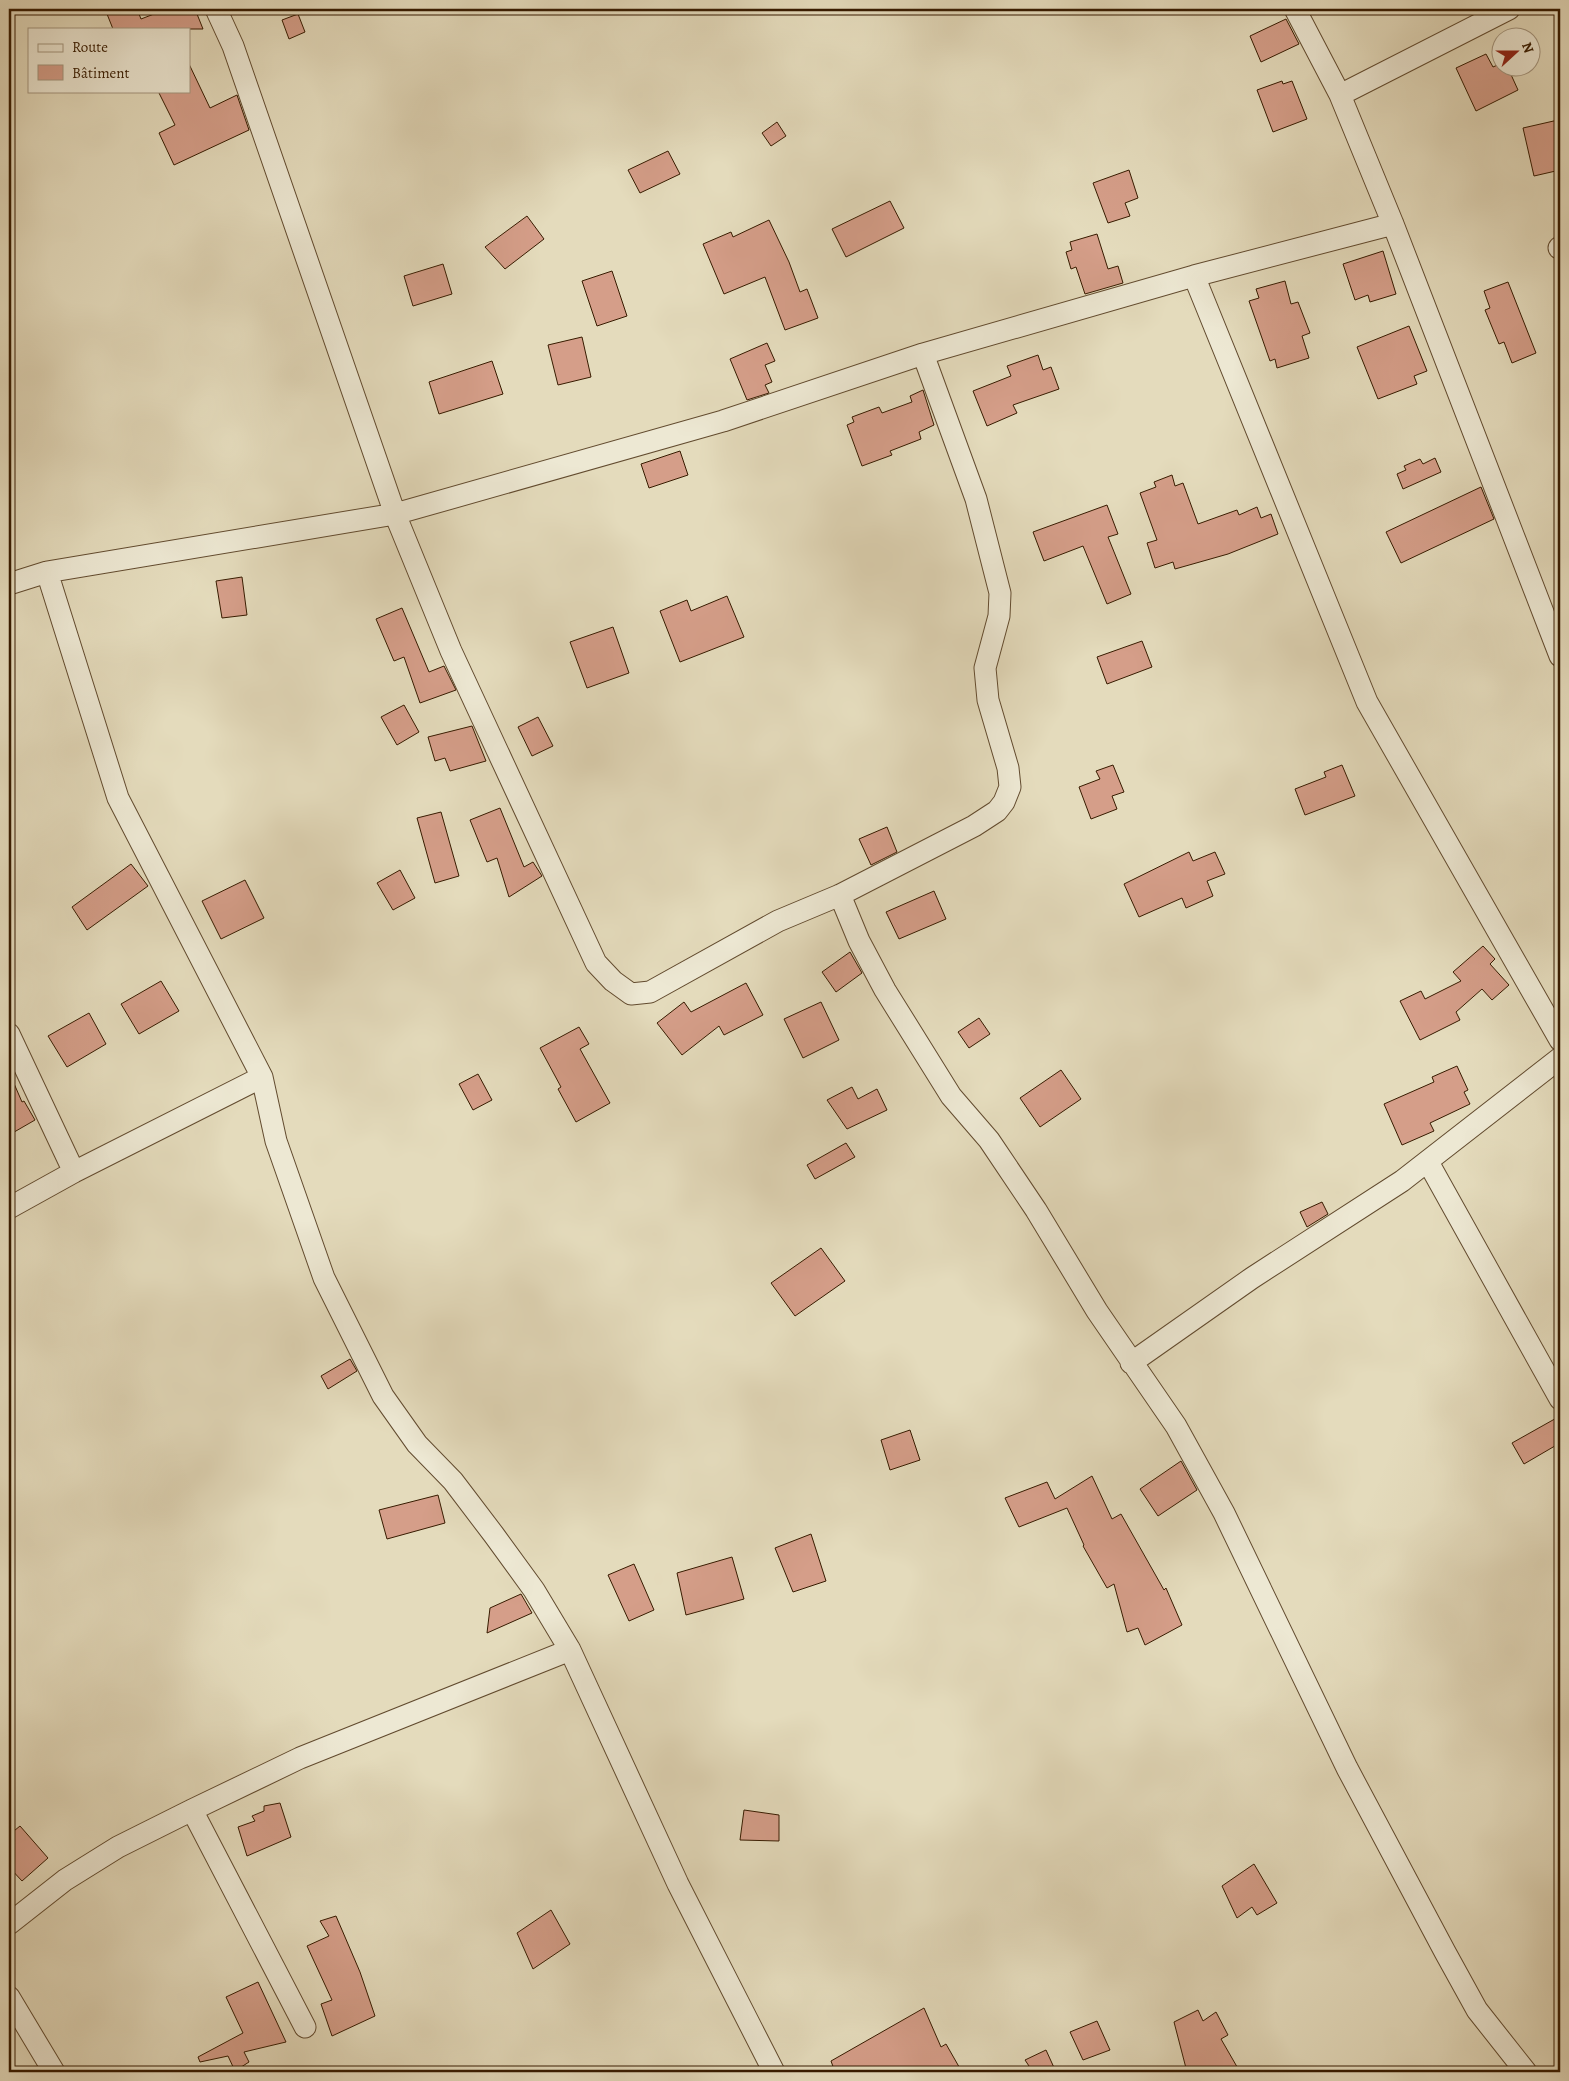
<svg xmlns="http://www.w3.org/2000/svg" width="1569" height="2081" font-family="Alegreya,serif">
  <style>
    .building { fill: #d59e89; stroke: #371b00 }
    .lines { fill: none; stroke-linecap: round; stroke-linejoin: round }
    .minor-casing { stroke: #624b2f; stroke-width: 23 }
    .minor { stroke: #ede8d3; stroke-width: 21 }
  </style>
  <rect width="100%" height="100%" fill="#e4dbbc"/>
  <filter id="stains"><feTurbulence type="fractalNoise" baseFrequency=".004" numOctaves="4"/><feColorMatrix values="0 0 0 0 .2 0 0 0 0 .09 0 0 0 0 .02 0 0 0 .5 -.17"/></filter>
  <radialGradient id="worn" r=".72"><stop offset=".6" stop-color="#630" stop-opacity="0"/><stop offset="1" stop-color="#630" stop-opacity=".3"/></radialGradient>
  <!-- building -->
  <path class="building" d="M105,9H137L141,19L167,9H195L203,29H113Z
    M298,14L305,32L289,39L282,20Z
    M1286,19L1299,44L1261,62L1250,36Z
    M1486,54L1493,67L1502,63V68H1508L1518,90L1476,111L1456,68Z
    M189,64L210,108L237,95L249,130L174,165L159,133L175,125L158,91H189Z
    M1282,81L1283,84L1292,81L1307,119L1273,132L1257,90Z
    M1558,120L1560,170L1534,176L1523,128Z
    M777,122L786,136L771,146L762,133Z
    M668,151L680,174L640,193L628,170Z
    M1129,170L1138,198L1125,203L1130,216L1108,223L1093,183Z
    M890,201L904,228L846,257L832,229Z
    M527,216L544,239L505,269L485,247Z
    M769,220L789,262L800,292L807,289L818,318L785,330L765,277L724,294L703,244L731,232L733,237Z
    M1097,234L1108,269L1118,266L1123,283L1085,294L1076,267L1071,269L1066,252L1072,250L1070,242Z
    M1383,251L1396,294L1370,302L1368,295L1355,300L1343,264Z
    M443,264L452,294L413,306L404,276Z
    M612,271L627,316L597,326L582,281Z
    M1285,281L1291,304L1298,302L1310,333L1302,336L1309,358L1277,368L1275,359L1270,361L1249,301L1259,298L1256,289Z
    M1508,282L1536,353L1512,363L1504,342L1499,344L1485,310L1490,308L1484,291Z
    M1409,326L1427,371L1414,376L1417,384L1378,399L1357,347Z
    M582,337L591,377L558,385L548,345Z
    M767,343L775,361L765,365L772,382L765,385L769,393L747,400L730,359Z
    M1038,355L1043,370L1051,367L1059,389L1013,405L1017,413L987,426L973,391L1011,376L1007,366Z
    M492,361L503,394L439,414L429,382Z
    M923,390L934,425L919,432L921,439L890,451L892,455L862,466L847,425L854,422L852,417L879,407L882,413L912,402L910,396Z
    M680,451L688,475L649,488L641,464Z
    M1435,458L1441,472L1403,489L1397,474L1406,470L1404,466L1420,459L1423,464Z
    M1172,475L1175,486L1183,483L1198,524L1237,510L1239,515L1257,507L1261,518L1271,514L1278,534L1228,554L1175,569L1173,562L1155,568L1147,543L1157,540L1140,493L1156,487L1154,482Z
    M1481,487L1494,519L1401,563L1386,532Z
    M1107,505L1118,534L1108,537L1131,594L1107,604L1083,546L1044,561L1033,532Z
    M242,577L247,615L222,618L216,581Z
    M727,596L744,637L680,662L660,611L687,600L691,611Z
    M402,608L429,672L444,666L456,690L420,703L404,657L394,661L376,619Z
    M613,627L629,673L587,688L570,642Z
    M1142,641L1152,667L1107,684L1097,657Z
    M404,705L419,732L397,745L381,717Z
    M538,717L553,746L532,756L518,727Z
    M472,726L486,761L450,771L445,758L435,761L428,737Z
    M1113,765L1124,792L1112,796L1117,809L1091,819L1079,787L1100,779L1096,771Z
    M1342,765L1355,796L1305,815L1295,789L1326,777L1324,772Z
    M500,808L524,867L533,862L542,876L509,897L497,858L487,862L470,820Z
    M441,812L459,876L435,883L417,818Z
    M887,827L897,852L871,865L859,839Z
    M1189,852L1193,861L1215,852L1225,874L1207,881L1213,896L1186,908L1182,898L1139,917L1124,884Z
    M131,864L148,886L87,930L72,907Z
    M400,870L415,898L393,910L377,883Z
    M245,880L264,918L221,939L202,901Z
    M934,891L946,919L899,939L886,912Z
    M1483,946L1495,959L1490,964L1509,985L1492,1000L1482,989L1456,1012L1460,1020L1420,1040L1400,1001L1421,991L1425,999L1461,981L1453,972Z
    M850,952L862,973L836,992L822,972Z
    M161,981L179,1011L139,1034L121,1004Z
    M746,983L763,1015L724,1035L719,1026L682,1055L657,1023L684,1002L691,1012Z
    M821,1002L839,1040L803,1058L784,1019Z
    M89,1013L106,1044L67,1067L48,1036Z
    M979,1018L990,1034L969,1048L958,1032Z
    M579,1027L589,1044L580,1049L610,1103L576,1122L558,1089L561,1087L540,1048Z
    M1457,1066L1468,1090L1464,1092L1470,1104L1430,1123L1434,1131L1402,1145L1384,1104L1434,1082L1432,1077Z
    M1061,1070L1081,1099L1040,1127L1020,1098Z
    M9,1072L22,1102L24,1101L35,1120L9,1135Z
    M478,1074L492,1100L473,1110L459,1084Z
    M852,1087L858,1099L877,1089L887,1110L847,1129L827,1100Z
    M846,1143L855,1157L815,1179L807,1165Z
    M1322,1202L1328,1214L1307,1227L1300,1212Z
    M821,1248L845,1281L795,1316L771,1283Z
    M350,1359L357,1371L328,1389L321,1376Z
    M1560,1416V1443L1524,1464L1512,1443Z
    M910,1430L920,1460L890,1470L881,1440Z
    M1181,1461L1197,1490L1158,1516L1140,1489Z
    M1092,1476L1112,1519L1121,1514L1164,1590L1166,1588L1182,1625L1145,1645L1138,1628L1127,1632L1114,1584L1107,1588L1083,1546L1084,1545L1067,1508L1019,1527L1005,1498L1047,1482L1055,1499Z
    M438,1495L445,1523L387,1539L379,1510Z
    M811,1534L826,1581L793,1592L775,1548Z
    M732,1557L744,1599L686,1615L677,1573Z
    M634,1564L654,1610L629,1621L608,1575Z
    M521,1594L532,1613L487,1633L490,1608Z
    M280,1803L291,1837L247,1856L238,1827L255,1821L252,1816L264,1811V1806Z
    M744,1810L779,1815V1841L740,1840Z
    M20,1826L48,1858L22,1881L9,1867V1835Z
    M1254,1864L1277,1903L1257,1915L1252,1907L1237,1918L1222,1886Z
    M551,1910L570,1944L533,1969L517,1933Z
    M336,1916L360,1972L375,2016L332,2036L321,2004L332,2000L307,1946L329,1936L320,1921Z
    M258,1982L286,2042L244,2052L249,2062L235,2071L228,2056L200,2062L198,2057L243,2033L226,1997Z
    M924,2008L941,2047L946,2044L962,2072H835L831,2061Z
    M1198,2010L1203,2021L1216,2012L1228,2035L1221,2039L1240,2072H1187L1174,2022Z
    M1097,2021L1110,2050L1083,2060L1070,2032Z
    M1046,2050L1056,2072H1033L1025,2060Z"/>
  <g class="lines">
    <!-- minor casing -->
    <g class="minor-casing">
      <path id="minor" d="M216,9L233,46L395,514L451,651L596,963L613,981L631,994L650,992L778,921L840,895L974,826L997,811L1004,802L1010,787L1008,768L988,700L985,668L999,616L1000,593L976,499L923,354
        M1295,9L1340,95L1393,224L1560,656
        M1340,95L1509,9
        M1559,248L1560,247
        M1194,276L1367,702L1560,1040
        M47,572L118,798L262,1077L276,1141L324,1278L383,1396L417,1444L453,1481L494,1535L534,1590L570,1650L678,1884L774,2072
        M9,584L47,572L395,514L723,421L923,354L1194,276L1393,224
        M840,895L859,941L885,990L951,1096L989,1140L1036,1210L1097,1311L1176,1426L1224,1513L1347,1768L1445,1952L1477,2010L1526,2072
        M9,1034L74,1172
        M1428,1162L1560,1399
        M9,1208L74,1172L262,1077
        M1131,1363L1252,1278L1402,1181L1560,1058
        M192,1810L305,2027
        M9,1924L65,1880L118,1847L192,1810L300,1758L570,1650
        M9,1997L54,2072"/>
    </g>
    <!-- minor -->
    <use href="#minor" class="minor"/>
  </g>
  <!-- margin -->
  <rect width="1569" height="2081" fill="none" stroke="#e4dbbc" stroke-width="30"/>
  <rect x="10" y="10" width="1549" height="2061" fill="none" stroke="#371b00" stroke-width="2.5"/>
  <rect x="15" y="15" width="1539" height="2051" fill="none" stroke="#371b00"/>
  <!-- legend -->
  <rect x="28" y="28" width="162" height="65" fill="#ede8d3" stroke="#a4967f"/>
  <rect x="38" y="44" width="25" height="8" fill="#ede8d3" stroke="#a4967f"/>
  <text x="72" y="52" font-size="15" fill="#371b00">Route</text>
  <rect x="38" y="65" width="25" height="15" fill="#d59e89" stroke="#a4967f"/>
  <text x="72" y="78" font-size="15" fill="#371b00">Bâtiment</text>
  <!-- north arrow -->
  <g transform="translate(1516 52) rotate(69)"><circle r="24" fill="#ede8d3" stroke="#a4967f"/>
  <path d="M0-4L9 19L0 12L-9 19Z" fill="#8f2418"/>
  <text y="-8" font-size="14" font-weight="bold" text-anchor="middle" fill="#371b00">N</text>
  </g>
  <rect width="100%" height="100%" filter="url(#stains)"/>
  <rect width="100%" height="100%" fill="url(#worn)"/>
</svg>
